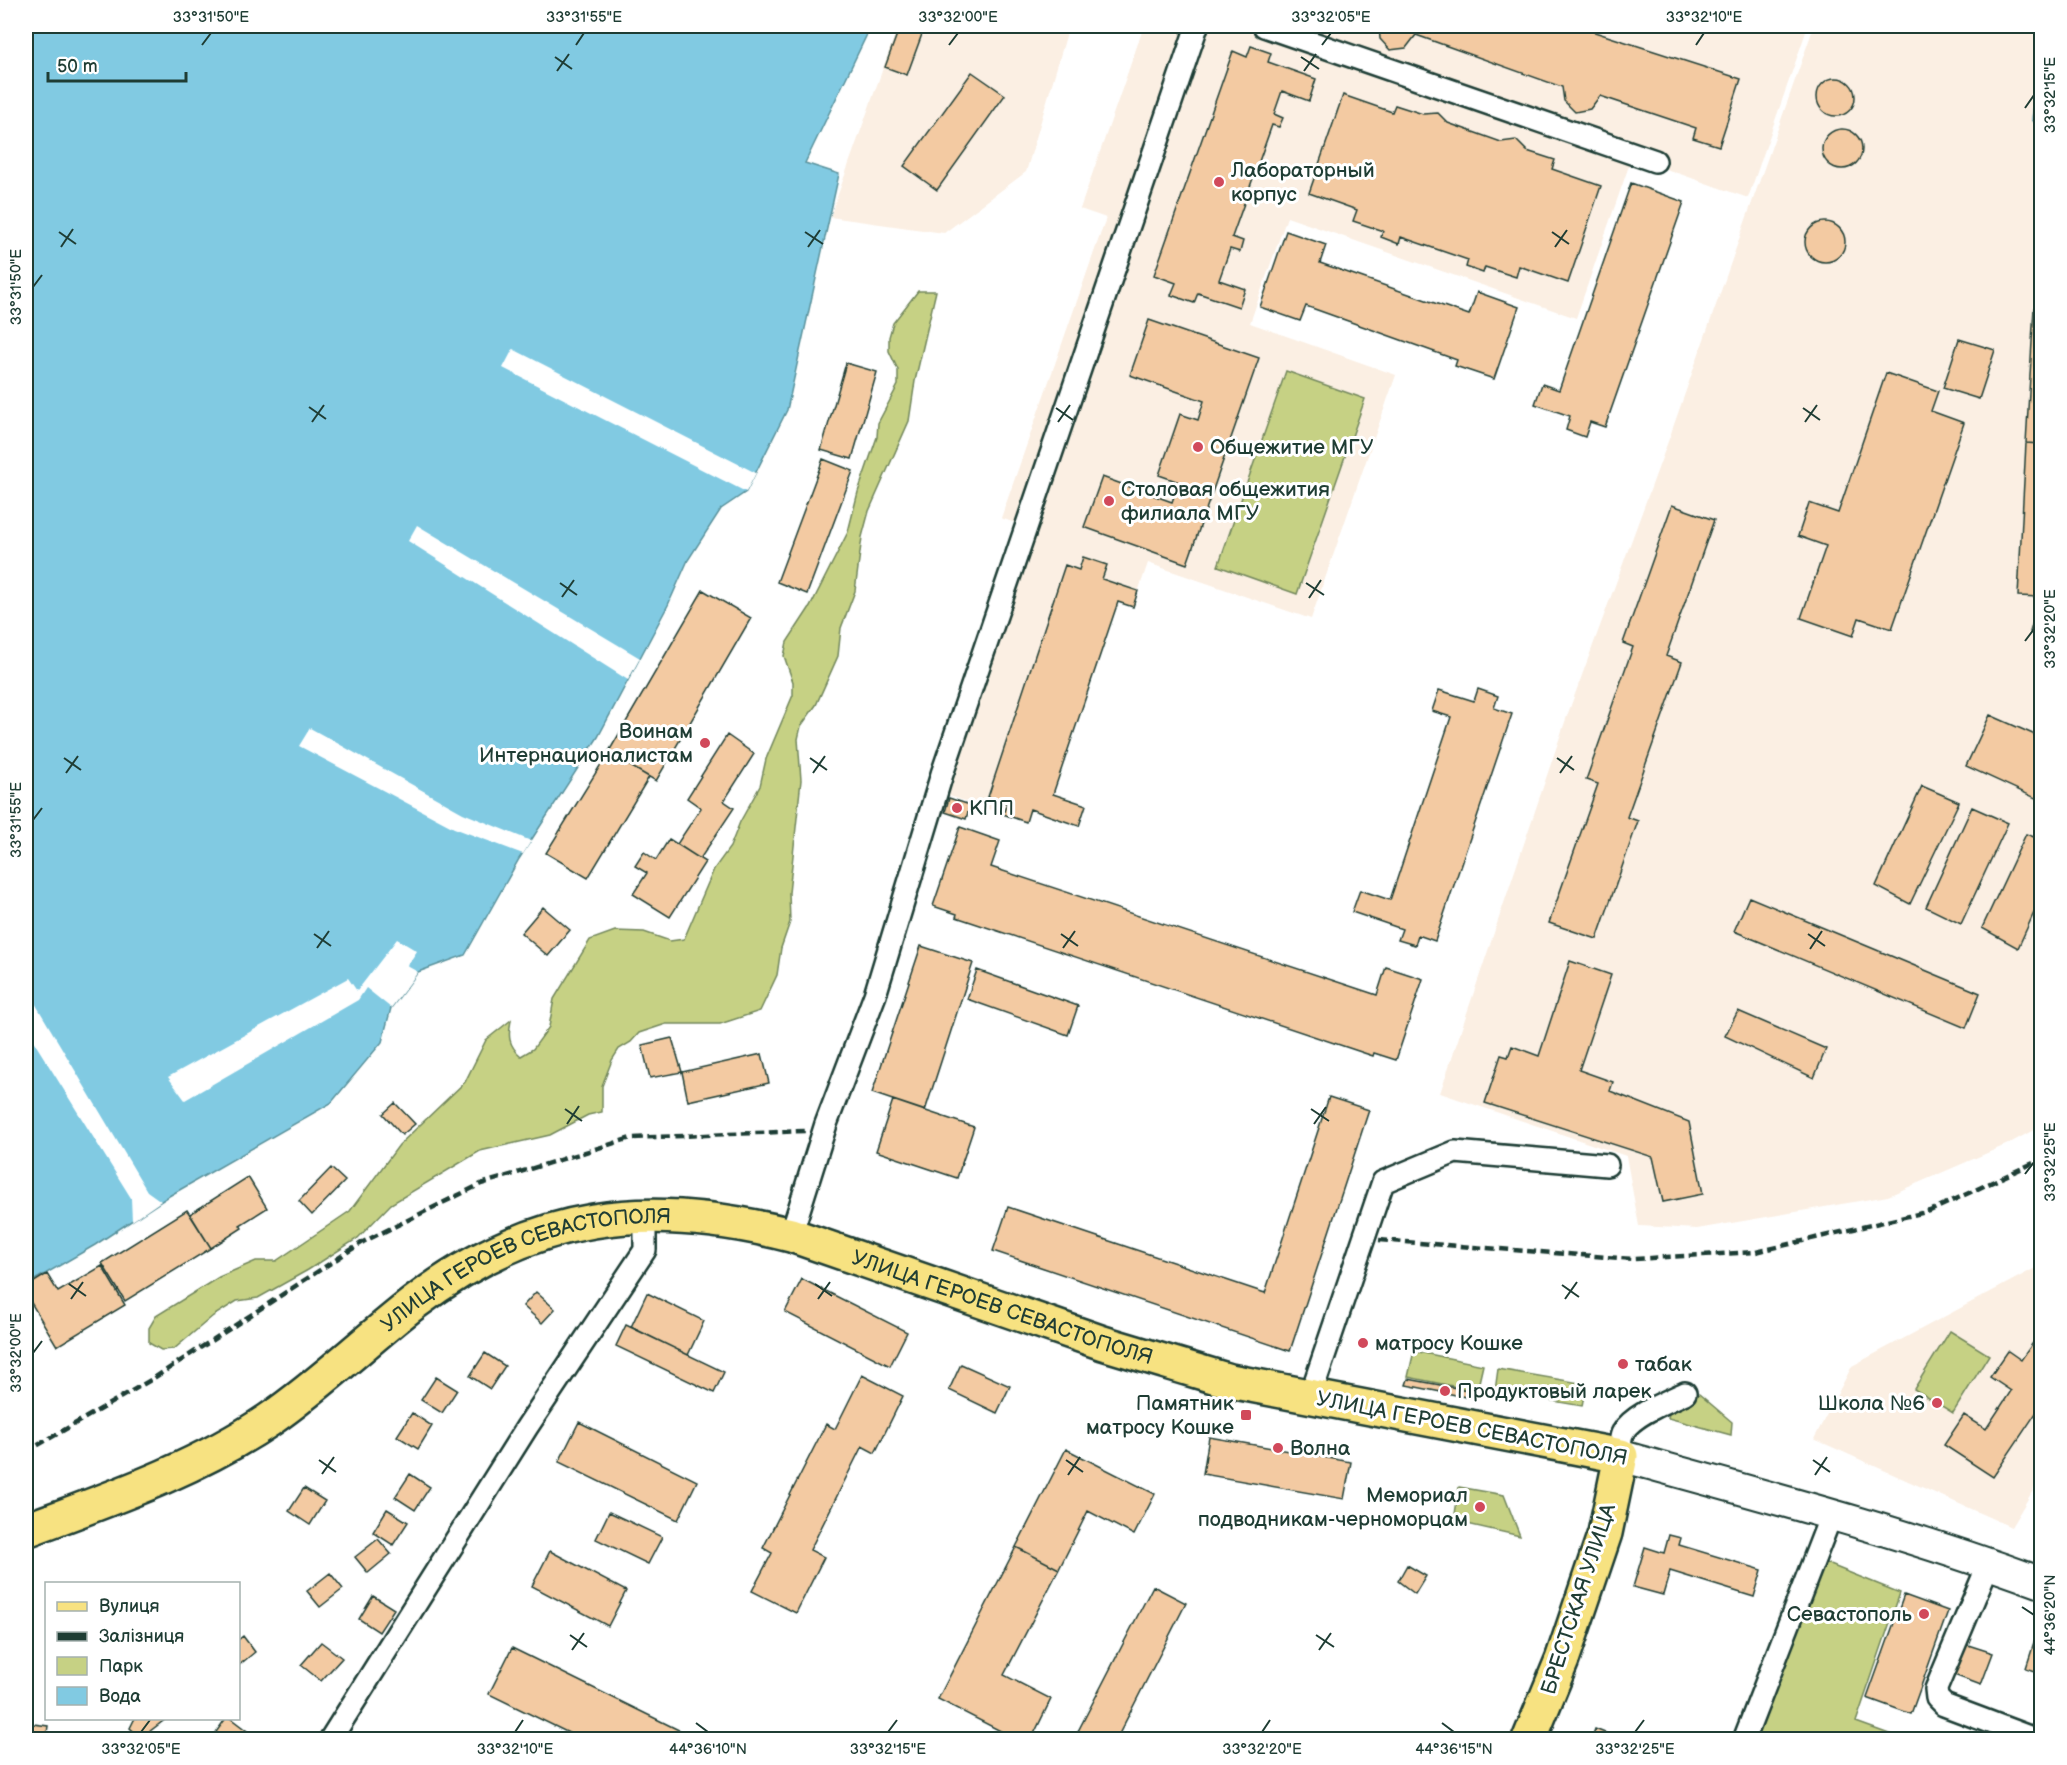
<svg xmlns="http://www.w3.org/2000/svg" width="2067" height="1765" font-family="'Balsamiq Sans',sans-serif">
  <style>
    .built { fill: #fbefe3 }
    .green { fill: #c6d184; stroke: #72875c; stroke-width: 1.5 }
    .water { fill: #81cae2; stroke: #5a929c; stroke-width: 1.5 }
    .pier { fill: #fff }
    .building { fill: #f3caa2; stroke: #1f3d34; stroke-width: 1.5 }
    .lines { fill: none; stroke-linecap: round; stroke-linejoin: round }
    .minor-casing { stroke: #1f3d34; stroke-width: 26 }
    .secondary-casing { stroke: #1f3d34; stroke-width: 34 }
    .primary-casing { stroke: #1f3d34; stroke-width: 38 }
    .minor { stroke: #fff; stroke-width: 21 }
    .secondary { stroke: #fff; stroke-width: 30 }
    .primary { stroke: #f7e281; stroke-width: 33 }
    .rail { stroke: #1f3d34; stroke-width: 4.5; stroke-dasharray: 9 4.5; stroke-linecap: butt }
    .ticks { fill: none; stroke: #1f3d34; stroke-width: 2 }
    .poi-dot { fill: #d1495b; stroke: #fff; stroke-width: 2 }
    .labels { text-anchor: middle; stroke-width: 6; stroke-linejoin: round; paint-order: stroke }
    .poi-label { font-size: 21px; fill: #1f3d34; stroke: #fff; text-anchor: start }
    .street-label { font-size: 21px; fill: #1f3d34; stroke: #fff }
    .neatline { fill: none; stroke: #1f3d34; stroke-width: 2 }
    .ticks-label { font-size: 15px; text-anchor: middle; fill: #1f3d34 }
  </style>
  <rect width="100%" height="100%" fill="#fff"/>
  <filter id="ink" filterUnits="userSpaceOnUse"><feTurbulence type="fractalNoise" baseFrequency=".0167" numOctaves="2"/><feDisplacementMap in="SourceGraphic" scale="12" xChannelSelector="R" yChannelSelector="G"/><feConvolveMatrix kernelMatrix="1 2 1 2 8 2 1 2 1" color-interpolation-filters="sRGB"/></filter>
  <g filter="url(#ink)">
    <!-- built -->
    <path class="built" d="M898,26H1069L1026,172L944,233L830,217Z
      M1144,26H1808L1748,198L1632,157L1576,318L1287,217L1250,323L1396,375L1311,619L1148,563L1133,607L1117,602L1053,793L1086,805L1079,826L1031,810L1026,822L944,794L1035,530L1001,518L1106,218L1080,209Z
      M1814,26H2041V1126L2008,1144L1888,1196L1697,1229L1639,1226L1626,1156L1440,1093L1567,716L1670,436Z
      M2041,1265V1477L2011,1527L1814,1439L1852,1366Z"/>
    <!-- green -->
    <path class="green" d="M918,291H936L915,381L909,421L869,511L862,537L855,591L841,628L838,656L816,705L801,726L798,739L801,780L789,893L790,922L781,948L777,975L760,1011L720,1024H666L639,1033L631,1042L619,1049L612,1060L602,1086V1112L588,1115L550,1135L480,1151L391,1204L358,1238L308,1270L258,1298L237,1301L213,1316L174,1349L161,1350L149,1343V1328L156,1316L219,1277L256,1261H276L350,1211L399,1145L465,1082L486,1040L511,1020C508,1036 508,1045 521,1056L533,1049L549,1027L554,999L590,940L615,931L644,932L670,941L684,939L714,869L730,847L740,822L760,786L766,759L793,695V682L784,656L787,642L810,607L848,532L858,492L877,437L878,423L898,385V370L889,351V337L893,323Z
      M1286,371L1365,399L1297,594L1218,566Z
      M1950,1331L1989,1355L1953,1413L1914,1389Z
      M1414,1351L1483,1365L1477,1391L1408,1377Z
      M1498,1369L1586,1384L1582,1406L1495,1391Z
      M1699,1394L1732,1422L1731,1435L1668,1418L1670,1408L1686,1397Z
      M1459,1487L1504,1495L1520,1536L1454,1521Z
      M1823,1562L1900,1593L1856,1722L1903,1739L1756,1740Z"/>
    <!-- water -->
    <path class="water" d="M26,26H871L805,163L839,174L787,410L746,492L721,509L688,560L668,605L598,737L519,859L465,955L418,972L391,1008L382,1042L331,1103L169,1196L95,1245L26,1285Z
      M2041,51L2042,131L2041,132L2032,119Z"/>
    <!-- pier -->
    <path class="pier" d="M513,349L756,473L746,492L503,368Z
      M417,525L640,658L628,680L408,541Z
      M310,728L463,813L531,841L523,854L454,828L299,746Z
      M397,939L417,951L407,966L418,972L391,1008L366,988L358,1000L185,1100L168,1077L348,978L357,991Z
      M26,988L147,1191L161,1201L132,1221L131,1198L26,1029Z"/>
    <!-- building -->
    <path class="building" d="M900,26H925L907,75L885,67Z
      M1379,26H1576L1741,79L1719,146L1693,138L1696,128L1600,96L1590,109L1575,112L1564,101L1562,87L1416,35L1406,48L1390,50L1380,39Z
      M1251,46L1271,53L1268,62L1316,79L1309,101L1282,91L1274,114L1283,118L1279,127L1272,125L1232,237L1243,241L1240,252L1230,249L1219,280L1245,289L1239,307L1198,293L1194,303L1171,295L1176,283L1154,275L1233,51L1247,57Z
      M972,72L1005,95L937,190L904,166Z
      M1817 97a19 19 0 1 1 38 0a19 19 0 1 1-38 0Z
      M1343,95L1392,112L1395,105L1423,114L1438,113L1448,123L1501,142L1516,140L1527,151L1555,160L1552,169L1601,186L1568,283L1519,266L1516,277L1485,267L1483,273L1466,267L1468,260L1401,237L1399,244L1381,237L1383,231L1353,221L1357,210L1309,193Z
      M1822 149a20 20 0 1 1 40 0a20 20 0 1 1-40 0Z
      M1631,183L1684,202L1605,427L1590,422L1585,437L1566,430L1570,416L1535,404L1542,384L1559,390Z
      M1805 242a20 20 0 1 1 40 0a20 20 0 1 1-40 0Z
      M1286,231L1326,245L1320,263L1469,315L1477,292L1519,307L1494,379L1455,366L1457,360L1306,306L1300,321L1260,307Z
      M2034,308L2042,309V444L2026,443Z
      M1149,320L1259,358L1187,564L1084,527L1102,477L1172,502L1179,482L1159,475L1180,414L1198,420L1204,401L1130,375Z
      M1959,339L1995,350L1979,399L1943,388Z
      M846,363L877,372L852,459L821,450Z
      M1886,373L1938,391L1931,411L1964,423L1892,629L1859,618L1853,636L1801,618L1826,546L1798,536L1809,503L1838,513Z
      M2026,443L2042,444V597L2018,596Z
      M823,459L853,471L807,594L777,582Z
      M1672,505L1714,520L1666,656L1682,662L1627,817L1638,821L1597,939L1549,923L1598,784L1586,780L1633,647L1623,643Z
      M1083,557L1107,565L1102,579L1138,591L1133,607L1118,602L1053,794L1086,805L1079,826L1030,809L1026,822L1003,814L1007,803L988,797L1065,565L1079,570Z
      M703,590L751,618L656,781L608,753Z
      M2038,606H2042V635L2030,632Z
      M1478,689L1498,696L1494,708L1512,714L1435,941L1418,935L1415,945L1398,940L1402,929L1352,912L1360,890L1390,900L1451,717L1432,711L1439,690L1474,701Z
      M1990,715L2042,738V801L1966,766Z
      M727,735L754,754L724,801L734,808L700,859L677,844L701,808L687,798Z
      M608,753L649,777L588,878L546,853Z
      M1922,786L1959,802L1910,904L1876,886Z
      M949,798L970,805L966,819L945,812Z
      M1972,807L2008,823L1961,924L1926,907Z
      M960,827L1000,841L991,867L1377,995L1386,967L1423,979L1396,1060L1374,1053L1373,1056L956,917L957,914L933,906Z
      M2026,834L2042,840V895L2018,948L1982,928Z
      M669,839L705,862L670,917L633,894L647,873L635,866L644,852L656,860Z
      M1749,897L1980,993L1966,1028L1734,931Z
      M543,907L570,930L548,956L521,933Z
      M921,946L973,963L925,1111L872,1093Z
      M1570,961L1611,975L1579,1070L1613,1082L1610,1091L1689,1122L1703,1194L1663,1202L1653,1157L1485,1103L1501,1055L1508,1057L1512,1046L1539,1056Z
      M977,970L1078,1006L1068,1035L967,999Z
      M1738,1011L1826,1049L1814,1078L1725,1036Z
      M672,1038L682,1072L650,1078L642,1045Z
      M762,1054L769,1083L688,1101L682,1072Z
      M1329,1097L1369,1110L1290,1351L993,1251L1008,1207L1265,1293Z
      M893,1100L974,1127L957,1178L876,1151Z
      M395,1103L415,1124L402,1135L383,1114Z
      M331,1168L345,1181L312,1215L299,1201Z
      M248,1177L267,1208L240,1225L242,1228L211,1248L190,1214Z
      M187,1210L211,1248L125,1301L102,1263Z
      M102,1266L125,1305L57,1346L30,1301L26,1304V1287L47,1274L58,1292Z
      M802,1279L907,1332L890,1366L785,1312Z
      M536,1292L555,1309L542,1323L523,1306Z
      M647,1293L704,1321L688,1355L631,1327Z
      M626,1325L724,1372L714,1393L616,1346Z
      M2042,1330V1404L1993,1477L1944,1445L1964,1415L1986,1429L2011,1391L1990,1377L2008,1351L2021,1360Z
      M485,1353L505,1366L490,1389L470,1376Z
      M961,1364L1010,1386L997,1413L949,1390Z
      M862,1375L903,1396L875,1453L862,1446L810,1550L824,1557L796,1613L752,1591L772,1553L763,1548L826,1424L835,1429Z
      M436,1377L457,1390L442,1413L421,1400Z
      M1408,1379L1467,1390L1466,1397L1406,1385Z
      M412,1413L432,1426L418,1449L397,1436Z
      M579,1422L697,1481L678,1520L559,1462Z
      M1209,1437L1351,1462L1344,1499L1203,1474Z
      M1066,1449L1155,1494L1134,1535L1088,1511L1059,1569L1016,1547Z
      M410,1474L430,1487L415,1510L395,1497Z
      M304,1488L325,1501L310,1525L289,1511Z
      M387,1509L408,1522L393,1545L373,1532Z
      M609,1512L662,1537L648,1564L596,1539Z
      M1669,1535L1681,1538L1679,1545L1762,1570L1754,1597L1670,1571L1663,1595L1633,1587L1645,1547L1664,1553Z
      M378,1539L391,1554L368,1573L355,1557Z
      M1016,1547L1059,1569L1004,1675L1051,1699L1031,1740H1018L938,1699Z
      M550,1551L626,1591L608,1626L532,1586Z
      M1407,1565L1426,1576L1415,1594L1398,1581Z
      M330,1573L343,1589L320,1607L307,1591Z
      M1153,1586L1186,1603L1116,1740H1079L1075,1737Z
      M1904,1595L1948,1611L1911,1714L1867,1698Z
      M373,1596L394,1609L379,1632L359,1619Z
      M243,1636L255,1652L238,1666V1640Z
      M2036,1637L2042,1639V1673L2026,1668Z
      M321,1642L342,1658L321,1681L301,1665Z
      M1965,1644L1993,1653L1981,1685L1954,1675Z
      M512,1648L699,1740H583L489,1694Z
      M135,1718H167L141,1738L130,1728Z
      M226,1718H230L259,1740H220L214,1735Z
      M26,1723L48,1726L46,1740H26Z
      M1595,1729L1615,1737L1614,1740H1591Z"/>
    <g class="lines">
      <!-- minor casing -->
      <g class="minor-casing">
        <path id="minor" d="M1264,26L1655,161
          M791,1235L826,1124L875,995L942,774L1197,26
          M1310,1397L1383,1182L1455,1152L1607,1165
          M1621,1456C1621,1449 1619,1439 1623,1432C1632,1415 1668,1401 1685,1393
          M1989,1563L1936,1689L1937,1698L1944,1705L2037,1740
          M330,1740L527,1427L645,1250V1216
          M1744,1740L1832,1513"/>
      </g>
      <!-- secondary casing -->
      <g class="secondary-casing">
        <path id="secondary" d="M1621,1456C1762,1495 1904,1532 2042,1583"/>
      </g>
      <!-- primary casing -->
      <g class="primary-casing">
        <g id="primary">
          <path id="s1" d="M26,1530C109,1499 195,1470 269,1420C320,1385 365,1341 414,1303C534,1211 647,1199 791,1235L1103,1343L1230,1381L1621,1456L1605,1533L1562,1660L1529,1740"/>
        </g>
      </g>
      <!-- minor -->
      <use href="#minor" class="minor"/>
      <!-- secondary -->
      <use href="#secondary" class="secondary"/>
      <!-- primary -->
      <use href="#primary" class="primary"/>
      <!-- rail -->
      <path class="rail" d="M1379,1240L1633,1259L1756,1252L1930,1211L2042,1159
        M26,1452L154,1378L363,1242L481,1184L631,1138L805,1131"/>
    </g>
  </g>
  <!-- ticks -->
  <path class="ticks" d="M202,45L211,33M576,45L584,33M949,45L958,33M1322,45L1331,33M1696,45L1704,33M555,57L572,69M1301,57L1319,69M557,71L569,54M1304,71L1316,54M2025,108L2034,95M59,232L76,244M805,232L823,244M1552,232L1569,244M61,247L73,229M808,247L820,230M1555,247L1567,230M33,287L42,275M309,407L326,419M1056,408L1073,420M1803,408L1820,420M312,422L324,405M1058,422L1070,405M1805,422L1817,405M560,583L577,595M1306,583L1324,595M562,597L574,580M1309,598L1321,580M2025,641L2034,629M64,758L81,770M810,758L827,770M1557,758L1574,770M66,773L78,756M813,773L825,756M1560,773L1572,756M33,820L42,808M314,934L331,946M1061,934L1078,946M1808,934L1825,946M317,948L329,931M1063,948L1075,931M1810,949L1822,931M565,1109L582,1121M1311,1109L1329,1121M567,1124L579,1106M1314,1124L1326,1107M2025,1174L2034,1162M69,1284L86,1296M815,1284L832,1296M1562,1285L1579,1297M71,1299L83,1282M818,1299L830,1282M1565,1299L1577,1282M33,1353L42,1341M319,1460L336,1472M1066,1460L1083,1472M1813,1460L1830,1472M322,1474L334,1457M1068,1475L1080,1457M1815,1475L1827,1457M2022,1607L2034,1615M570,1635L587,1647M1316,1635L1334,1647M572,1650L584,1633M1319,1650L1331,1633M696,1723L708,1732M1442,1723L1454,1732M141,1732L150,1720M515,1732L523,1720M888,1732L897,1720M1262,1732L1270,1720M1635,1732L1644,1720"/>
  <!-- markers -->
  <g class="poi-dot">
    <circle cx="1219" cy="182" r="6"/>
    <circle cx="1198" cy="447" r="6"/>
    <circle cx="1109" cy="501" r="6"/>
    <circle cx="705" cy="743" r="6"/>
    <circle cx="957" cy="808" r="6"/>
    <circle cx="1363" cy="1343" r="6"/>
    <circle cx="1623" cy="1364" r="6"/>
    <circle cx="1445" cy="1391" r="6"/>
    <circle cx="1937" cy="1403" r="6"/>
    <rect x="1240" y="1409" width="12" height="12" rx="3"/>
    <circle cx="1278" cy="1448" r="6"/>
    <circle cx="1480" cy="1507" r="6"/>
    <circle cx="1924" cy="1614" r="6"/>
  </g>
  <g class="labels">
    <!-- poi labels -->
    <g class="poi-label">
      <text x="1231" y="177">Лабораторный<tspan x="1231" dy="24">корпус</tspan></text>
      <text x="1210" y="454">Общежитие МГУ</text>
      <text x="1121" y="496">Столовая общежития<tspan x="1121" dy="24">филиала МГУ</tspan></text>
      <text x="693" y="738" text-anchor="end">Воинам<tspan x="693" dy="24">Интернационалистам</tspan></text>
      <text x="969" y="815">КПП</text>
      <text x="1375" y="1350">матросу Кошке</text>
      <text x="1635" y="1371">табак</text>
      <text x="1457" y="1398">Продуктовый ларек</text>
      <text x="1234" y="1410" text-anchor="end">Памятник<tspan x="1234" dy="24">матросу Кошке</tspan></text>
      <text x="1925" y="1410" text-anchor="end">Школа №6</text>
      <text x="1290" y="1455">Волна</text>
      <text x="1468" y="1502" text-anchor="end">Мемориал<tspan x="1468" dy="24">подводникам-черноморцам</tspan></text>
      <text x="1912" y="1621" text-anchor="end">Севастополь</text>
    </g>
    <!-- street labels -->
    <g class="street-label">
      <text dy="7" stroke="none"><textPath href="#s1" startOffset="573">УЛИЦА ГЕРОЕВ СЕВАСТОПОЛЯ</textPath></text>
      <text dy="7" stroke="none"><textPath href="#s1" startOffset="1076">УЛИЦА ГЕРОЕВ СЕВАСТОПОЛЯ</textPath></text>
      <text transform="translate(1472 1428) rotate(11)" y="7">УЛИЦА ГЕРОЕВ СЕВАСТОПОЛЯ</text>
      <text transform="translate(1578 1599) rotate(-72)" y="7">БРЕСТСКАЯ УЛИЦА</text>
    </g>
  </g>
  <!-- margin -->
  <rect width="2067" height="1765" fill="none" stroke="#fff" stroke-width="66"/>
  <!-- legend -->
  <rect x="45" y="1582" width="195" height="138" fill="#ffffff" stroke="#a5b1ae" stroke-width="1.5"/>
  <rect x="57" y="1602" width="30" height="9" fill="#f7e281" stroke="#a5b1ae" stroke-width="1.5"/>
  <text x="99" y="1612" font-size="18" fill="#1f3d34">Вулиця</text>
  <rect x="57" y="1632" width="30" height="9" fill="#1f3d34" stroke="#a5b1ae" stroke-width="1.5"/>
  <text x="99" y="1642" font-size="18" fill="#1f3d34">Залізниця</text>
  <rect x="57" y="1657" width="30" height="18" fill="#c6d184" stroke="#a5b1ae" stroke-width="1.5"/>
  <text x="99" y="1672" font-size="18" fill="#1f3d34">Парк</text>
  <rect x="57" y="1687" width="30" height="18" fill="#81cae2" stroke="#a5b1ae" stroke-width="1.5"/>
  <text x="99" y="1702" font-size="18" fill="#1f3d34">Вода</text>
  <!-- scale -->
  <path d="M48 72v9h138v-9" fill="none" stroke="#1f3d34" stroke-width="3"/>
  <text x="57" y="72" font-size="18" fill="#1f3d34" stroke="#ffffff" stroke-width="4.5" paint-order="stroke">50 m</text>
  <rect x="33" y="33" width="2001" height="1699" class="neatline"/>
  <g class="ticks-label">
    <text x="211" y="22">33°31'50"E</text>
    <text x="584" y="22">33°31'55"E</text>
    <text x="958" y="22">33°32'00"E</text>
    <text x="1331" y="22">33°32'05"E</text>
    <text x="1704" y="22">33°32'10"E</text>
    <text transform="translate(2050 95) rotate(-90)" y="5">33°32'15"E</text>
    <text transform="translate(16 287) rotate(-90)" y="5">33°31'50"E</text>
    <text transform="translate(2050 629) rotate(-90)" y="5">33°32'20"E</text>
    <text transform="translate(16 820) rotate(-90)" y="5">33°31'55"E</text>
    <text transform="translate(2050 1162) rotate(-90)" y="5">33°32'25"E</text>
    <text transform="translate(16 1353) rotate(-90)" y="5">33°32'00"E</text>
    <text transform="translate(2050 1615) rotate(-90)" y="5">44°36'20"N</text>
    <text x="141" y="1754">33°32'05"E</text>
    <text x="515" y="1754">33°32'10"E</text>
    <text x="708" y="1754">44°36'10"N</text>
    <text x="888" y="1754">33°32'15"E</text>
    <text x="1262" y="1754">33°32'20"E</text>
    <text x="1454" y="1754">44°36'15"N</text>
    <text x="1635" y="1754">33°32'25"E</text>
  </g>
</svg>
